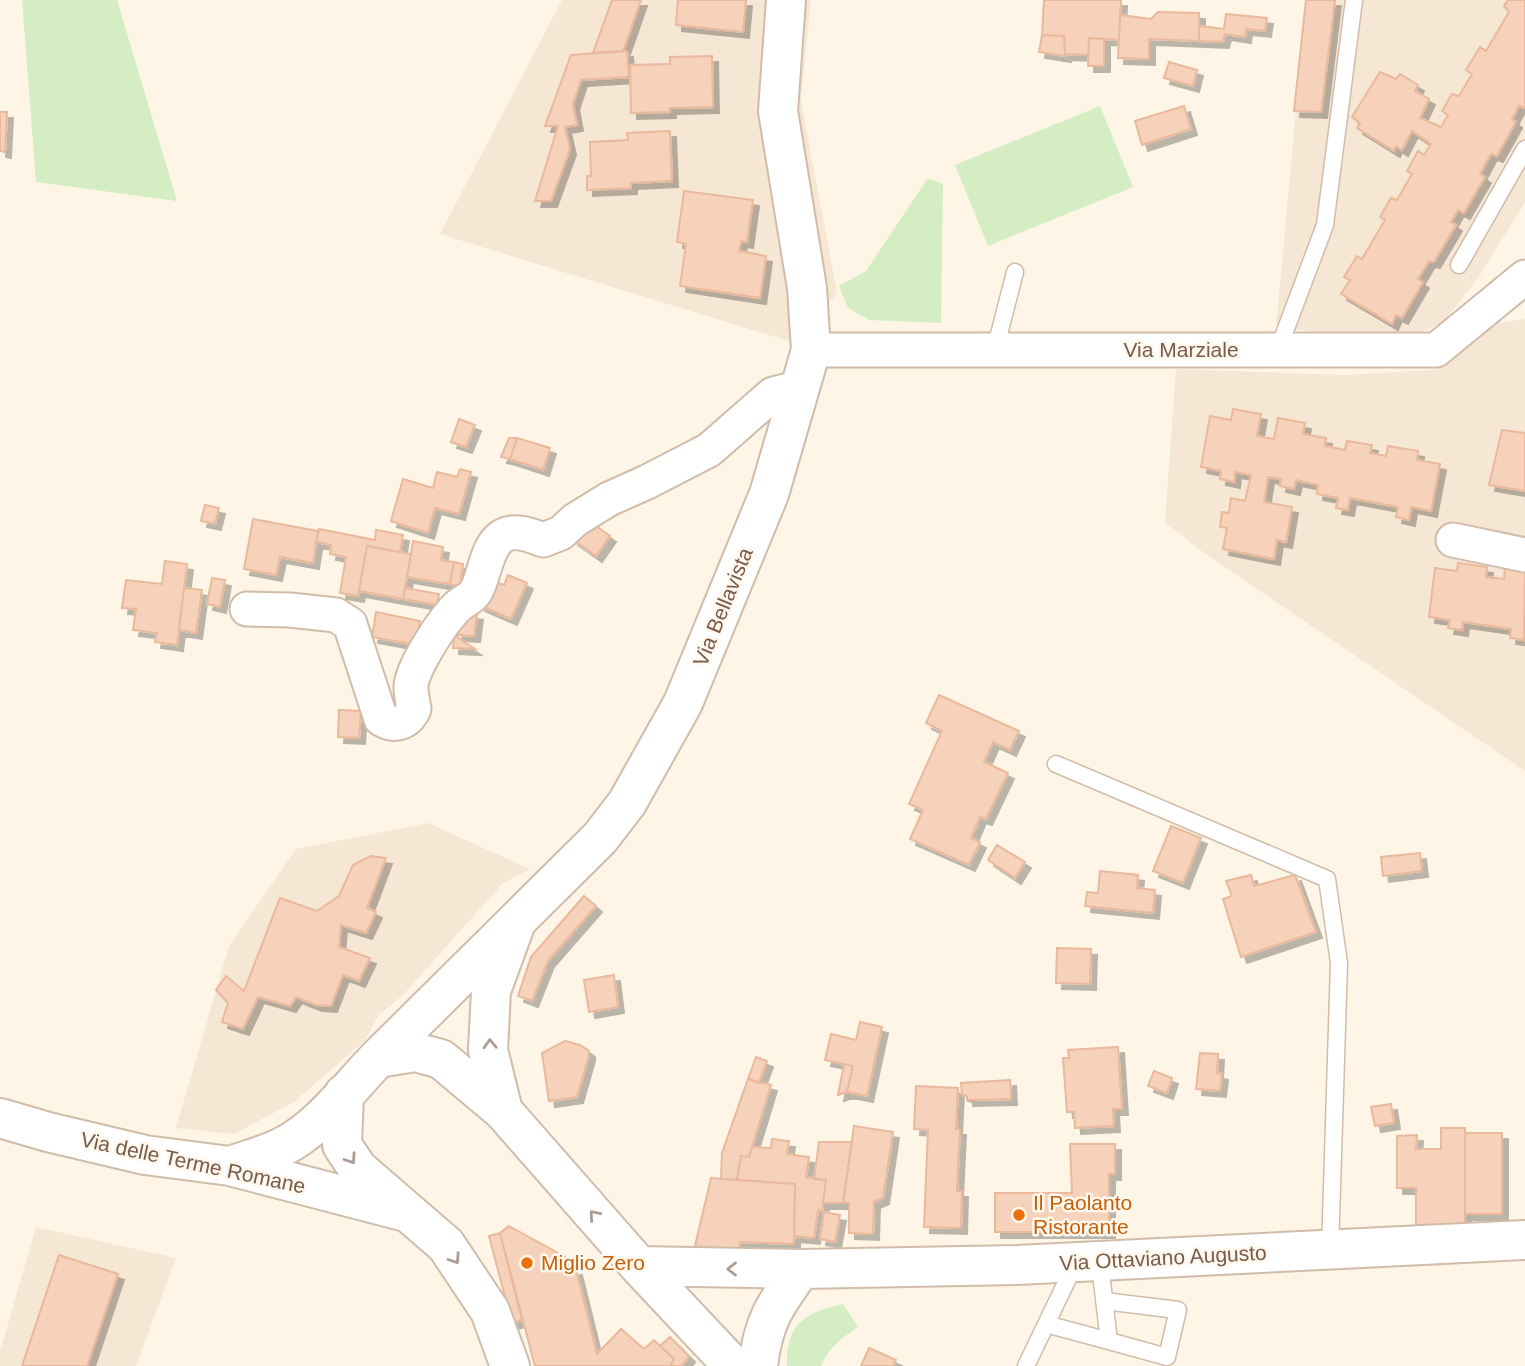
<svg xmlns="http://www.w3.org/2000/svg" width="1525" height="1366" font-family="Helvetica,sans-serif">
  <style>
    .residential { fill: #f6e6d4 }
    .green { fill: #d4edc3 }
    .building { fill: #f6d2bb; stroke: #eab89a; stroke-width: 2; filter: url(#shadow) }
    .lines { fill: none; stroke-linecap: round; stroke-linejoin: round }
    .service-casing { stroke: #d1bcaa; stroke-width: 19 }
    .minor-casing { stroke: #d1bcaa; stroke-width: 37 }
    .tertiary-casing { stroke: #d1bcaa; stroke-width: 42 }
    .service { stroke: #fff; stroke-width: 16 }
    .minor { stroke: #fff; stroke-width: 33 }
    .tertiary { stroke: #fff; stroke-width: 38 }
    .oneway { stroke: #af9c91 }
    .food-dot { fill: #e8710a; stroke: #fff8ee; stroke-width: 2.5 }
    .labels { text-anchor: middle; stroke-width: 5; stroke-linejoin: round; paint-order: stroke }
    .street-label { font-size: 21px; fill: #7a5a48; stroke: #fff8ee }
    .food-label { font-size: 21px; fill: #c56008; stroke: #fff8ee; text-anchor: start }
  </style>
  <defs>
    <filter id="shadow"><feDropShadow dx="6" dy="6" stdDeviation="0" flood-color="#0004"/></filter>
  </defs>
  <rect width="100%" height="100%" fill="#fef5e6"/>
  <!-- residential -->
  <path class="residential" d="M562,0H811L801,101L837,293L795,343L440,234Z
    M1306,0H1525V202L1478,278L1444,321L1407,339L1276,328Z
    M1525,319V771L1197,548L1165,522L1176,369L1345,375L1433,370L1485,325Z
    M428,823L530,869L503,883L403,995L379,1015L365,1040L294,1102L234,1134L176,1128L229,946L296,849Z
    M36,1227L176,1258L136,1366H0V1352Z"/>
  <!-- green -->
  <path class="green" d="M22,0H117L177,201L36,182Z
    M1100,106L1133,187L988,246L955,165Z
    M928,178L943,184L941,323L869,320L848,308L839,286L866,271Z
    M843,1304L858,1327C841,1339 829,1347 821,1366H787C786,1324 805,1312 843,1304Z"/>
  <!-- building -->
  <path class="building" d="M612,0H641L623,51L593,53Z
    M678,0H746L743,32L676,25Z
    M1044,0H1121L1119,40L1089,38L1088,55L1065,54L1064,36L1042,35Z
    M1306,0H1335L1321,112L1294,111Z
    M1508,0H1525V108L1519,106L1512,119L1516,122L1497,156L1491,154L1480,174L1485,177L1464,213L1458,210L1451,222L1456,225L1434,262L1429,261L1418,279L1423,282L1402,318L1396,315L1392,324L1341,294L1350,280L1344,277L1357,256L1362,259L1385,220L1380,217L1391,198L1397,200L1412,174L1407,171L1418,151L1424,155L1431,144L1412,131L1402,150L1396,146L1394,151L1357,128L1360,123L1352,117L1380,72L1396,79L1400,74L1418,85L1415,91L1429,99L1420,118L1441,127L1448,115L1442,111L1452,94L1459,96L1472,74L1466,70L1480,47L1486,51L1509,12L1504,6Z
    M1158,12L1199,13V41L1149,39V59L1118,58L1120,15L1151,19Z
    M1226,14L1267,18L1265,31L1246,29L1245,37L1225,34L1223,42L1199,41V26L1224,29Z
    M1042,35L1064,36L1065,56L1039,52Z
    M1089,38L1104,39V66H1088Z
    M627,51L629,77L581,80L573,104L577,125L565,127L570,149L551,201H535L558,126H545L571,55Z
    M712,56L713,107L670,108V112L631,113L630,65L670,64V57Z
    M1169,62L1197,70L1193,86L1164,78Z
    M1184,106L1191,129L1142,145L1135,121Z
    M0,112H7L5,152L0,151Z
    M670,131L672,181L631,183V188L587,190V176H591L590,142L628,140L627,133Z
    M684,191L753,200L747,242L741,241L739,251L766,256L760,298L680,286L686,244L677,242Z
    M1233,409L1261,414L1257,436L1274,439L1278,418L1305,423L1303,434L1326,438L1325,446L1345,450L1347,441L1372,445L1370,453L1386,456L1388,446L1418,451L1417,460L1440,464L1431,511L1411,507L1409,520L1396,517L1398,507L1350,498L1348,510L1336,508L1338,498L1317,494L1318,485L1296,480L1294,489L1280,486L1281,479L1268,477L1264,502L1292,507L1286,542L1277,540L1274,559L1223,549L1227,528L1220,527L1222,512L1229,513L1231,498L1245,501L1251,475L1235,472L1234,482L1220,479L1221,471L1201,467L1210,416L1231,420Z
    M459,419L475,425L466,447L451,442Z
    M1502,430L1525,433V491L1489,485Z
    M509,438H517L510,459L501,457Z
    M517,438L550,448L543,470L510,459Z
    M460,469L471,472L459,514L435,508L428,533L391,521L403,479L433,488L437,472L457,477Z
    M205,505L219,508L215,524L201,521Z
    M253,519L318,531L313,563L280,557L276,575L244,569Z
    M586,519L610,536L596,556L572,539Z
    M319,529L375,540L376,530L403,535L400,552L367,546L358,596L340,593L346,557L330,554L331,545L316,542Z
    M413,541L443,547L441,560L454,562L450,584L407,577Z
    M367,546L411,554L403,599L359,591Z
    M165,561L187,564L177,645L155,642L157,633L133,630L136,609L122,608L126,580L162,584Z
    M454,562L463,564L460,587L450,584Z
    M1458,563L1487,567L1486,577L1504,579L1505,568L1525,571L1524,640L1510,638L1511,629L1463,622L1462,630L1448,628L1450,620L1429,617L1435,568L1457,571Z
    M508,575L527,583L511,619L479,605L490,580L504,585Z
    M212,578L225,580L220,607L207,604Z
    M184,588L202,590L196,633L179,630Z
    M405,588L439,594L437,605L403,599Z
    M376,612L420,621L416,645L372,637Z
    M458,612L477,614L474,636L456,635Z
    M454,635L475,649L453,648Z
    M939,695L1019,731L1010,750L993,742L984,762L1008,773L986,819L980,817L971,838L980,842L969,865L910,839L923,810L909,804L942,731L926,723Z
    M339,710L361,711L359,738L338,737Z
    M1171,826L1201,838L1183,883L1153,871Z
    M997,845L1025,862L1015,878L988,860Z
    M1420,853L1422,871L1383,876L1381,857Z
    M371,856L386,858L367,908L376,912L366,933L341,925L339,947L370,958L359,981L343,975L331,1006L316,1005L296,997L290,1006L258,997L243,1029L222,1022L228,1003L216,990L226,976L244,991L280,898L317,911L339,896L353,865Z
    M1100,871L1138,875L1137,888L1155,890L1153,913L1085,906L1087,892L1098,893Z
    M1251,875L1254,886L1295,875L1316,932L1241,957L1223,899L1232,896L1226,881Z
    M584,896L596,906L548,961L532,1001L518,996L531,957Z
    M1057,948L1091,949L1090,984L1056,983Z
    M614,975L618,1007L589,1012L584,980Z
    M860,1022L882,1027L867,1096L847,1092L853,1066L825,1060L831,1034L856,1040Z
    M565,1041L580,1045L589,1051V1055L577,1097L549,1101L542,1053Z
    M1118,1047L1122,1109H1113L1114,1126L1075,1128L1074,1112H1067L1063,1058H1069L1068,1050Z
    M1200,1053L1218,1054L1217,1073L1222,1074L1220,1091L1196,1089Z
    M756,1057L767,1061L759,1083L748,1079Z
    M844,1064L853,1066L847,1092L838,1095Z
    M1154,1071L1172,1078L1167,1093L1148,1086Z
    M748,1079L771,1085L749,1157L741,1156L737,1180L721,1179L722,1153Z
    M1010,1080L1011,1099L967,1100V1096L962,1095L961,1083Z
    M916,1086L958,1088L956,1129H960L957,1191H962L961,1228L924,1227L928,1130L914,1129Z
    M1391,1104L1394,1123L1375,1126L1371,1107Z
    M854,1126L893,1132L883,1198L874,1202L873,1234L849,1233V1203H843Z
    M1441,1128H1465V1224L1416,1225V1188H1397V1136L1417,1135L1416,1149H1441Z
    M1465,1133H1502V1214H1465Z
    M772,1139L789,1141L787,1154L809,1157L806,1177L826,1180L822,1211L818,1210L814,1238L794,1236L795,1184L737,1180L741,1156L749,1157L752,1147L771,1148Z
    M819,1142H852L843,1203H823L826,1180L814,1179Z
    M1070,1144H1115V1174H1109V1232H995V1193H1072Z
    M711,1178L795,1184L794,1244L740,1242V1251L695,1246Z
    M824,1212L840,1215L835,1242L820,1239Z
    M509,1226L565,1257L567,1270L576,1269L597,1354L621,1329L644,1349L654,1340L674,1359L670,1366H535L500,1233Z
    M500,1233L522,1320L512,1323L489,1236Z
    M59,1255L118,1274L87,1366H22Z
    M670,1337L689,1356L682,1366H670L674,1359L660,1346Z
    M869,1348L896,1360L893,1366H861Z"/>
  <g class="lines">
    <!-- service casing -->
    <g class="service-casing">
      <path id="service" d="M1459,265L1525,149
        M995,350L1015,272
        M1278,350L1325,225L1354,0
        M1056,764L1327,879L1339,963L1330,1251
        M1104,1301L1178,1310L1167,1357L1109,1341
        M1046,1324L1109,1341L1102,1282V1261
        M1026,1366L1075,1264"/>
    </g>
    <!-- minor casing -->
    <g class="minor-casing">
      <path id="minor" d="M811,350H1436L1525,277
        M1453,540L1525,555
        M247,609L290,610L336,615L350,624L381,719C394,727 407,724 414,709C413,702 411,695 411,688C410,670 443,621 456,608C462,601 472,599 476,591C485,575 486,548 501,537C513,528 531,535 543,540L561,533L575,520L609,499L647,482L709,450L773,394L802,387"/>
    </g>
    <!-- tertiary casing -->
    <g class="tertiary-casing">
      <path id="tertiary" d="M514,928L491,991L488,1050L503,1111L639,1266L733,1366
        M378,1058L415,1052L441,1059L503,1111
        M344,1094L342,1145L358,1169L446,1245L490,1311L510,1366
        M0,1118L48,1132L145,1155L230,1166L406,1212
        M230,1166C247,1160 266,1155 282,1147C319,1129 349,1088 378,1058L600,838L627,803L683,703L769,494L811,350L807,288L778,111L786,0
        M639,1266L801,1269L1017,1265L1525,1240
        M758,1366C763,1321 775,1305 801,1269"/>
    </g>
    <!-- service -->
    <use href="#service" class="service"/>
    <!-- minor -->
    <use href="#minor" class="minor"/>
    <!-- tertiary -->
    <use href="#tertiary" class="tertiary"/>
  </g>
  <!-- one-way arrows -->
  <defs><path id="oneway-chevron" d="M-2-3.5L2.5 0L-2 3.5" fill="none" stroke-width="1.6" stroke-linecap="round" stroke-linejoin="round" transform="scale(1.75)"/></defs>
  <g class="oneway">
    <use href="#oneway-chevron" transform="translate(490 1044) rotate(-92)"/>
    <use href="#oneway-chevron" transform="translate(351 1159) rotate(56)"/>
    <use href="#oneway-chevron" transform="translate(594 1215) rotate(-131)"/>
    <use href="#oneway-chevron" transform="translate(455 1259) rotate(56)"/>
    <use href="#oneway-chevron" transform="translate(732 1269) rotate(-180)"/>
  </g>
  <!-- markers -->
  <g class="food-dot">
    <circle cx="1019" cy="1215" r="7"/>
    <circle cx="527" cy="1263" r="7"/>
  </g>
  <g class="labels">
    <!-- street labels -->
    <g class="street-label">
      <text x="1181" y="357">Via Marziale</text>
      <text transform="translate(723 607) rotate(-68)" y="7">Via Bellavista</text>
      <text transform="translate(193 1163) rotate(12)" y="7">Via delle Terme Romane</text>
      <text transform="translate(1163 1258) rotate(-3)" y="7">Via Ottaviano Augusto</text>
    </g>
    <!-- food labels -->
    <g class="food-label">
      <text x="1033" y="1210">Il Paolanto<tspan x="1033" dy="24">Ristorante</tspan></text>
      <text x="541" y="1270">Miglio Zero</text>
    </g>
  </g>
</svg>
